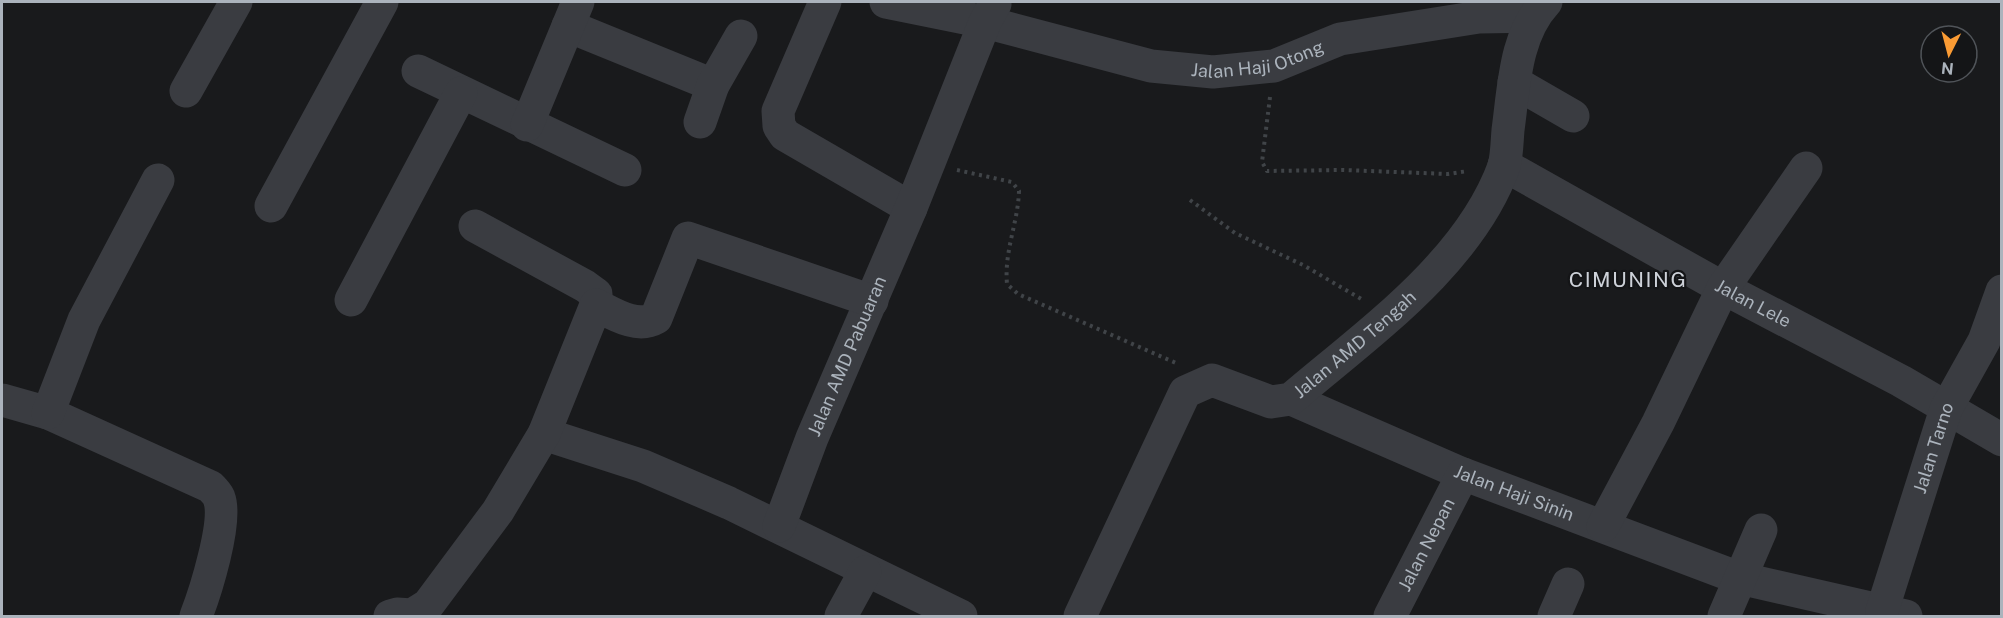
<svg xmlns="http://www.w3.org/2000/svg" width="2003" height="618" font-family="'Public Sans',sans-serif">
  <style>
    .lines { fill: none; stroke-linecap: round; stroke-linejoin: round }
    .path { stroke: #404448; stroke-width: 4; stroke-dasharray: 3 4.5; stroke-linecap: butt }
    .minor { stroke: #3a3c41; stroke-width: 33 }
    .labels { text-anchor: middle; stroke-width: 4.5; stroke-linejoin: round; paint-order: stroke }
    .street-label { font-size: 18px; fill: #abb3bc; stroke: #141517 }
    .quarter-label { font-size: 21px; letter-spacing: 1.5px; fill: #cdd1d8; stroke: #141517 }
  </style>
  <rect width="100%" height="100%" fill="#191a1c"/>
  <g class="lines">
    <!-- path -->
    <path class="path" d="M1270,97L1262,162L1267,171L1343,170L1448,174L1468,171
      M957,170L1012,182L1019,191C1018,223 1004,251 1007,284L1018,294L1176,363
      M1190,200L1235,233L1303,265L1363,300"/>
    <!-- minor -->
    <g class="minor">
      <path d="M825,2L778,111L779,126L785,135L911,208"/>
      <path id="s1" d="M886,2L985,22L1151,66L1213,72L1274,66L1340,39L1479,17L1533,16"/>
      <path d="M568,26L713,85"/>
      <path d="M418,71L625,170"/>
      <path d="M1514,82L1573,116"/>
      <path d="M186,91L236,2"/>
      <path d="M700,122L713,85L741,36"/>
      <path d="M527,125L578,2"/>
      <path id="s2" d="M1504,165L1723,288L1901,381L2002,440"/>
      <path d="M271,206L382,2"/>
      <path d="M475,226L585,286L596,294V305"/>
      <path d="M351,300L461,93"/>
      <path id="s3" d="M1291,399L1463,474L1739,578L1906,616"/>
      <path d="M2,400L48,413L211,487C213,490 218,494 219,498C228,521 205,593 196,616"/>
      <path d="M48,413L84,320L158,180"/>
      <path d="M544,434L643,466L729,503L961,616"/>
      <path id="s4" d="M779,526L812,438L911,208L985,22L995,4"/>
      <path d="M1603,526L1658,423L1723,288L1806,168"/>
      <path id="s5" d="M1882,611L1946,409L1984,341L2002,291"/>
      <path d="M390,616L397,614L412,615L428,605L498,511L544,434L596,305C614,314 637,329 656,318L688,238L872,301"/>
      <path d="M841,616L865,572"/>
      <path id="s6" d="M1080,616L1185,392L1212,380L1271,402L1291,399C1367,334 1469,263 1504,166C1507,155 1507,141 1508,130C1514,86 1515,35 1546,2"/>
      <path id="s7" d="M1390,616L1463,474"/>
      <path d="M1554,616L1568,584"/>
      <path d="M1724,616L1761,530"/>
    </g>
  </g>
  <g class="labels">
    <!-- street labels -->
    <g class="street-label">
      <text dy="6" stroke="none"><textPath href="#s1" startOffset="381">Jalan Haji Otong</textPath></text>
      <text dy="6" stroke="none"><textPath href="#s2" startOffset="285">Jalan Lele</textPath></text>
      <text dy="6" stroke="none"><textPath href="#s6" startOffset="444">Jalan AMD Tengah</textPath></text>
      <text dy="6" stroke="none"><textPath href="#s4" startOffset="183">Jalan AMD Pabuaran</textPath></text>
      <text dy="6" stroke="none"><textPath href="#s5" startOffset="171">Jalan Tarno</textPath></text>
      <text dy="6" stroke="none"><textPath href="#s3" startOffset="242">Jalan Haji Sinin</textPath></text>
      <text dy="6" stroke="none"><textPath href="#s7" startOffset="80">Jalan Nepan</textPath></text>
    </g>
    <!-- quarter labels -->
    <g class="quarter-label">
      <text x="1628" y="287">CIMUNING</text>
    </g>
  </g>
  <!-- border -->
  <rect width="2003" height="618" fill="none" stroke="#abb3bc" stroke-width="6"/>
  <!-- north arrow -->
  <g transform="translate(1949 54) rotate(186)"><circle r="28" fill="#141517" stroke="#505459" stroke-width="1.5"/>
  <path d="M0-4.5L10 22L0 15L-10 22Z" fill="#fa9b34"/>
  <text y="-9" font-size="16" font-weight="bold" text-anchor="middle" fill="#abb3bc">N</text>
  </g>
</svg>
